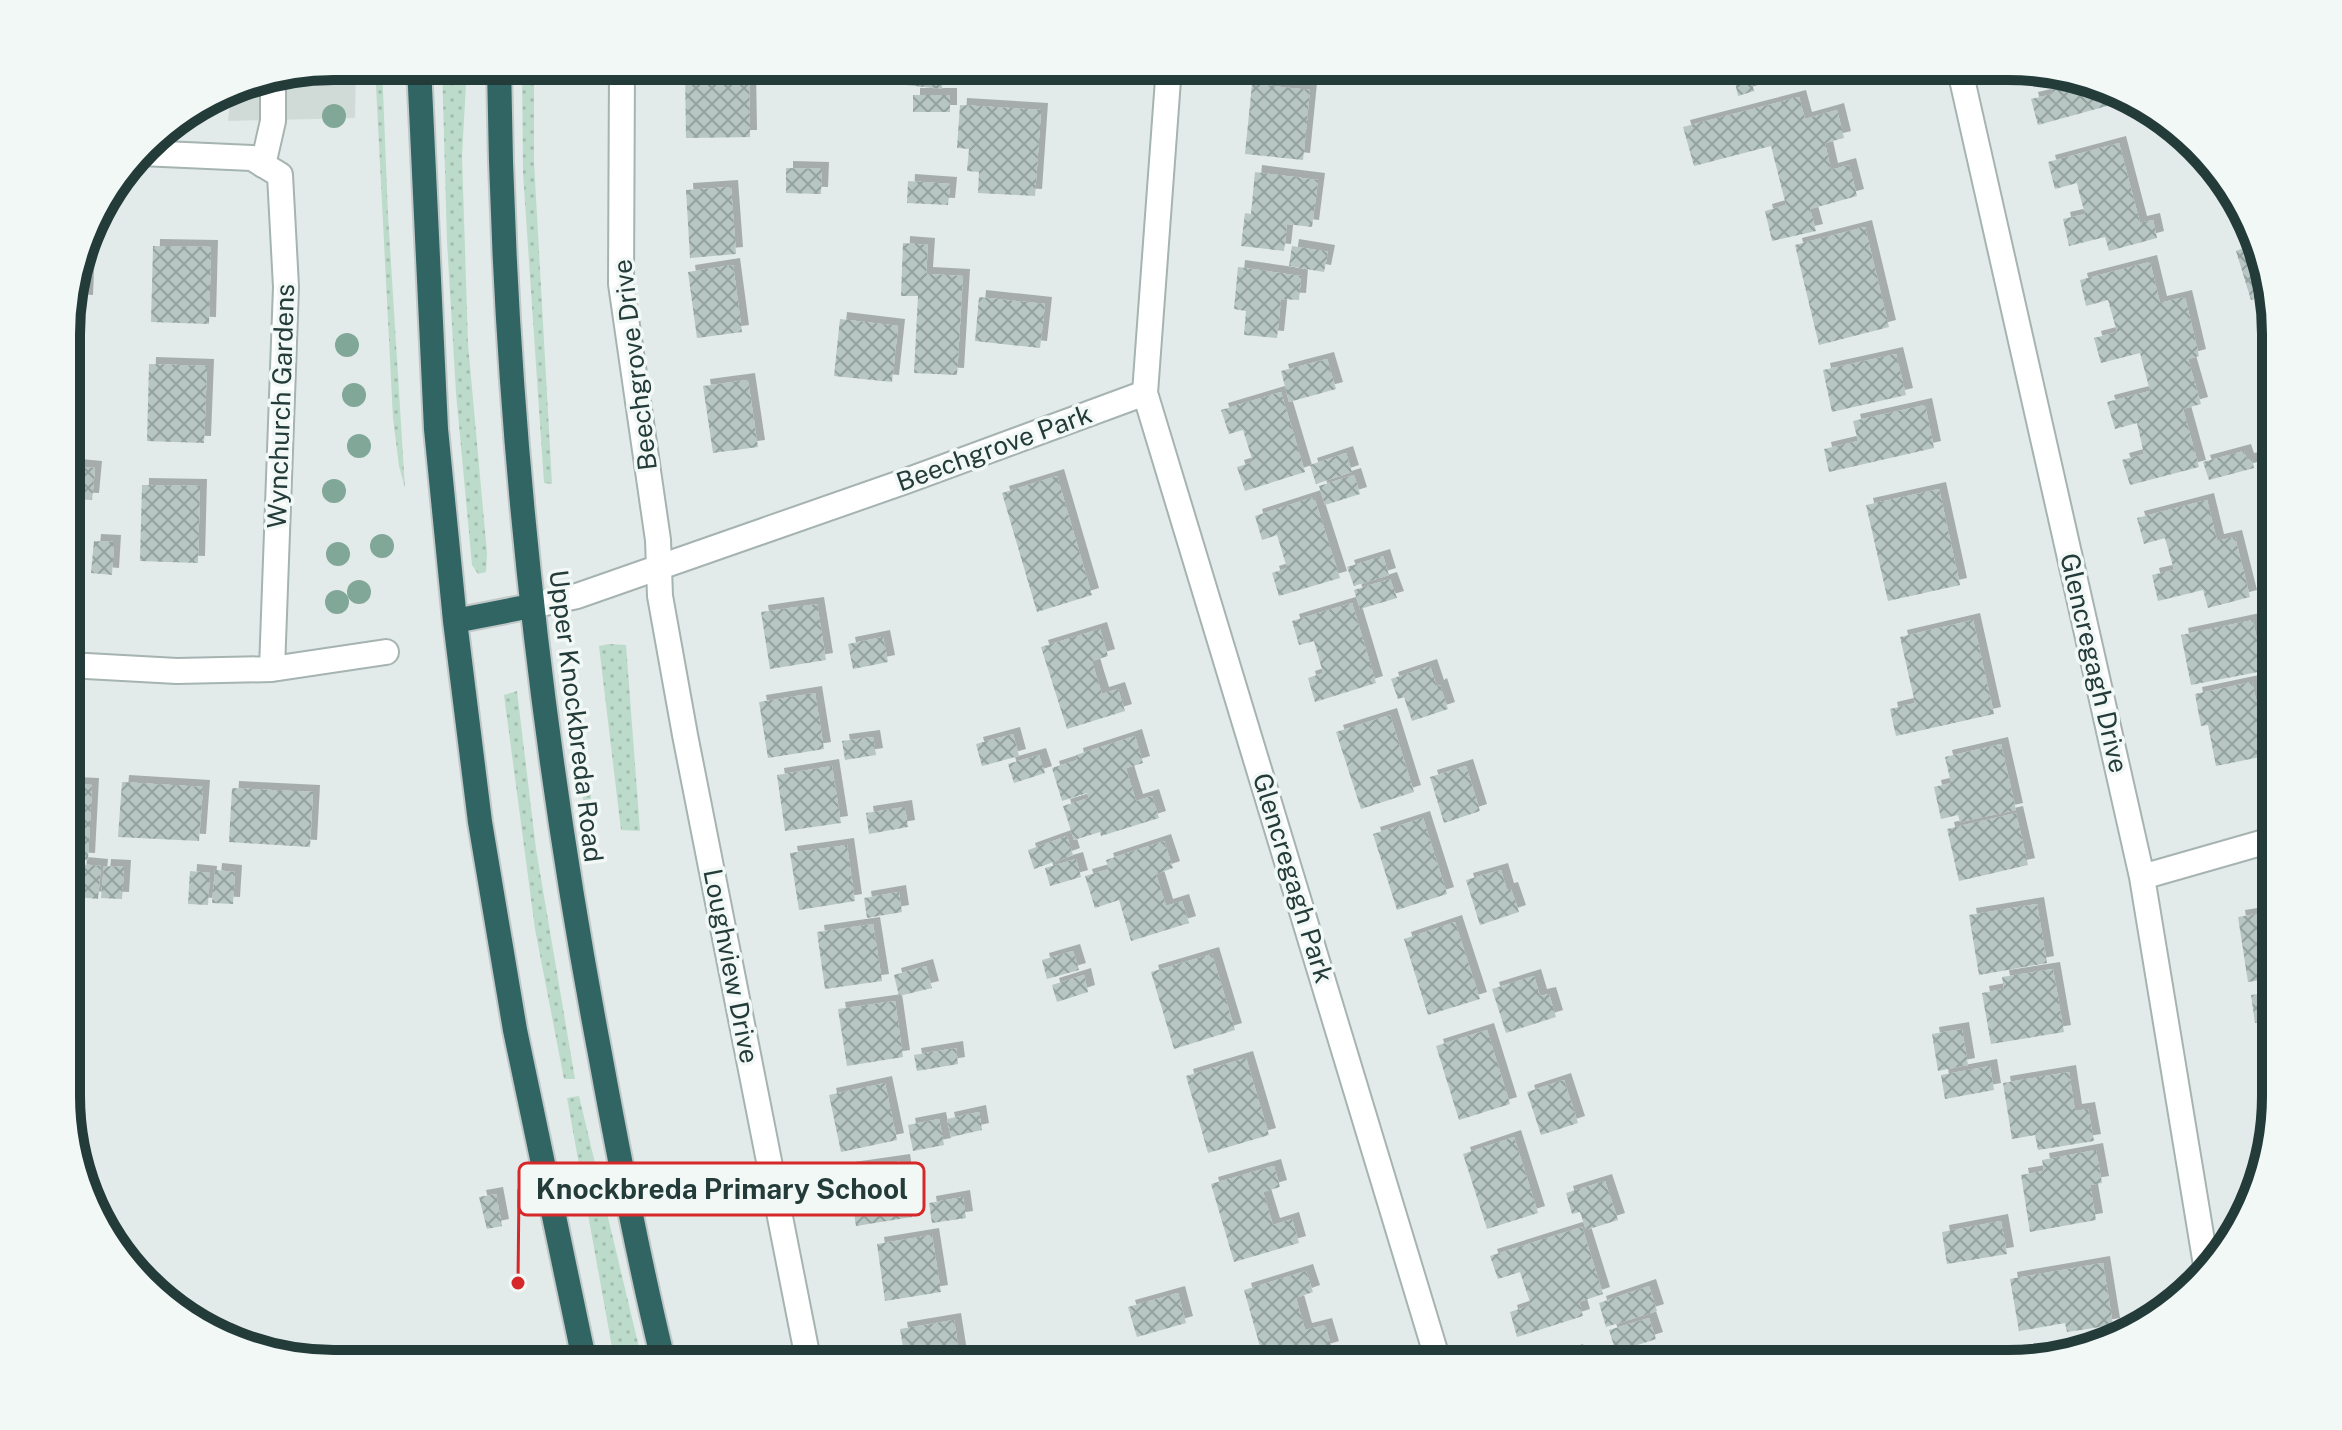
<svg xmlns="http://www.w3.org/2000/svg" width="2342" height="1430" font-family="'Public Sans',sans-serif">
  <style>
    .built { fill: #d0dbd8 }
    .grass { fill: url(#grass-dots) }
    .building { fill: url(#building-cross-hatch); filter: url(#shadow) }
    .lines { fill: none; stroke-linecap: round; stroke-linejoin: round }
    .lane-casing { stroke: #a5b3b1; stroke-width: 28 }
    .street-casing { stroke: #a5b3b1; stroke-width: 28 }
    .highway-casing { stroke: #c1c8c8; stroke-width: 28 }
    .lane { stroke: #fff; stroke-width: 24 }
    .street { stroke: #fff; stroke-width: 24 }
    .highway { stroke: #306564; stroke-width: 24 }
    .tree { fill: #80a797 }
    .labels { text-anchor: middle; stroke-width: 7; stroke-linejoin: round; paint-order: stroke }
    .street-label { font-size: 26px; fill: #233b39; stroke: #f2f8f6 }
    .rim { fill: none; stroke: #233b39; stroke-width: 10 }
    .leader { fill: none; stroke: #d62828; stroke-width: 3 }
    .callout-dot { fill: #d62828; stroke: #f2f8f6; stroke-width: 3 }
    .callout { fill: #f2f8f6; stroke: #d62828; stroke-width: 3 }
    .callout-label { font-size: 28px; text-anchor: middle; font-weight: bold; fill: #233b39 }
  </style>
  <defs>
    <pattern id="grass-dots" width="8" height="8" patternUnits="userSpaceOnUse" patternTransform="scale(2)"><rect width="8" height="8" fill="#bcdbca"/><path d="M2 2h.1M6 6h.1" fill="none" stroke="#a1bdae" stroke-width="1.8" stroke-linecap="round"/></pattern>
    <pattern id="building-cross-hatch" width="8" height="8" patternUnits="userSpaceOnUse" patternTransform="scale(2)"><rect width="8" height="8" fill="#b7c6c2"/><path d="M0 0l8 8M0 8l8-8" fill="none" stroke="#94a29f"/></pattern>
    <filter id="shadow"><feDropShadow dx="7" dy="-7" stdDeviation="0" flood-color="#0004"/></filter>
  </defs>
  <rect width="100%" height="100%" fill="#e2ebe9"/>
  <!-- built -->
  <path class="built" d="M334,66H356L355,118L228,121L232,86Z"/>
  <!-- grass -->
  <path class="grass" d="M375,66H382L388,215L405,488L399,466L393,418Z
    M442,66H467L462,156L468,344L487,553L486,572L478,574L472,565L456,393L447,242Z
    M522,66H534V162L552,484L544,483L523,173Z
    M609,644L626,645L640,831L621,830L599,646Z
    M575,673L594,821L586,822L567,674Z
    M517,691L536,849L575,1079H564L535,929L504,695Z
    M579,1096L643,1364H615L567,1098Z"/>
  <!-- building -->
  <path class="building" d="M745,66H782V72L744,70Z
    M908,66L943,69L942,89L906,85Z
    M986,66H1043L1042,78L985,74Z
    M1720,66H1764L1766,72L1750,77L1754,91L1738,96L1735,82L1725,84Z
    M730,69V77H749L750,137L686,138L685,70Z
    M2049,77L2104,92L2107,106L2038,125L2031,99L2053,94Z
    M1252,84L1310,90L1303,160L1245,154Z
    M913,95H950V112H913Z
    M1799,97L1805,119L1837,110L1844,138L1825,143L1828,157L1831,170L1849,165L1857,196L1810,209L1816,231L1772,241L1765,211L1786,205L1771,146L1694,166L1683,127Z
    M960,105L1041,110L1035,196L978,193L979,172L967,171L969,149L957,148Z
    M2119,143L2140,223L2153,220L2157,238L2109,251L2105,237L2069,246L2063,219L2085,214L2080,196L2077,183L2055,189L2048,162Z
    M786,168L822,169L821,194L786,193Z
    M1255,172L1318,180L1312,227L1287,224L1284,251L1241,246L1245,213L1251,214Z
    M908,181L950,184L948,205L907,203Z
    M731,187L736,254L690,258L686,190Z
    M1865,227L1889,327L1819,345L1795,245Z
    M89,232L86,302L68,301V299Z
    M903,243L928,245L926,274L963,276L957,375L914,373L918,296H901Z
    M2251,245L2268,295L2251,300L2236,251Z
    M153,246L211,247L209,324L151,322Z
    M1292,246L1328,252L1324,272L1289,266Z
    M2150,262L2160,303L2185,297L2199,356L2188,359L2201,404L2183,409L2199,467L2130,485L2122,460L2144,454L2137,423L2115,429L2107,402L2150,391L2140,353L2101,363L2094,338L2117,332L2108,300L2086,306L2080,280Z
    M733,265L742,332L697,338L688,272Z
    M1238,267L1301,276L1299,300L1281,299L1277,338L1244,335L1246,311L1234,309Z
    M979,297L1045,304L1040,348L975,341Z
    M840,319L898,326L892,382L834,376Z
    M1896,354L1906,395L1832,412L1823,370Z
    M1327,359L1336,389L1289,402L1281,371Z
    M149,364L207,366L204,443L147,441Z
    M748,380L758,447L713,453L703,386Z
    M1281,392L1305,472L1245,491L1237,467L1253,462L1243,430L1229,434L1221,410Z
    M1925,405L1934,448L1829,472L1824,449L1858,441L1853,421Z
    M2244,451L2247,460L2252,459L2254,468L2209,480L2203,462Z
    M1346,453L1352,472L1316,484L1310,465Z
    M74,466L95,468L92,500L72,499Z
    M1354,475L1360,494L1325,505L1319,486Z
    M1057,476L1092,595L1037,612L1002,493Z
    M142,485L200,486L198,563L140,561Z
    M1939,489L1960,585L1888,601L1866,505Z
    M1314,497L1340,578L1279,596L1272,573L1287,568L1277,535L1262,540L1255,516Z
    M2207,500L2217,541L2235,537L2250,597L2208,608L2203,590L2158,601L2152,575L2174,570L2165,538L2144,544L2137,518Z
    M68,516H78L74,571H68Z
    M94,541L114,542L112,575L91,573Z
    M1383,556L1389,575L1354,586L1347,567Z
    M1390,579L1397,598L1360,609L1354,590Z
    M1352,603L1376,683L1315,702L1308,678L1323,673L1314,641L1299,645L1292,621Z
    M817,604L826,660L770,669L761,612Z
    M1973,620L1994,714L1896,736L1890,709L1915,703L1900,637Z
    M2253,620L2263,671L2191,685L2181,635Z
    M1100,629L1108,656L1092,661L1096,675L1102,694L1118,689L1125,711L1067,729L1041,647Z
    M883,637L888,662L853,669L848,644Z
    M1430,666L1437,687L1440,685L1448,709L1412,721L1404,697L1398,699L1391,679Z
    M2252,682L2256,700L2272,697L2275,715V754L2216,766L2208,725L2201,726L2195,694Z
    M815,693L824,749L768,758L759,702Z
    M1390,715L1414,792L1361,809L1336,732Z
    M1013,734L1019,756L982,766L976,744Z
    M1135,736L1143,763L1126,768L1130,782L1136,801L1152,796L1159,818L1101,836L1100,832L1074,840L1063,806L1089,798L1087,793L1062,801L1052,768L1077,760L1076,755Z
    M873,737L876,755L845,760L842,741Z
    M2001,744L2016,810L1960,822L1958,815L1941,819L1934,787L1951,783L1945,757Z
    M1039,755L1045,773L1014,783L1008,764Z
    M832,766L841,823L785,831L777,775Z
    M1466,766L1480,811L1444,823L1430,777Z
    M122,782L203,787L199,841L118,837Z
    M68,784L92,785L88,860L68,859Z
    M232,788L313,792L310,847L229,842Z
    M905,807L908,827L869,834L866,813Z
    M2016,813L2028,865L1959,881L1947,829Z
    M1423,818L1447,894L1397,910L1373,834Z
    M1067,836L1073,855L1034,869L1028,850Z
    M1164,841L1173,868L1156,874L1166,906L1182,901L1189,923L1131,941L1119,900L1095,908L1085,876L1109,869L1106,860Z
    M847,845L855,901L799,910L790,853Z
    M1076,859L1081,877L1050,886L1045,868Z
    M80,864L101,866L98,899L78,897Z
    M104,866L124,867L122,899L101,898Z
    M215,870L235,872L233,904L212,903Z
    M1501,870L1507,890L1511,889L1519,912L1480,925L1466,880Z
    M190,871L210,873L208,905L188,904Z
    M899,892L902,912L867,918L864,898Z
    M2037,904L2047,963L1979,975L1969,915Z
    M2275,911V978L2248,982L2238,917Z
    M1455,922L1480,999L1428,1015L1404,939Z
    M873,924L882,981L825,989L817,932Z
    M1073,951L1079,970L1047,979L1042,960Z
    M1212,954L1235,1030L1174,1049L1151,972Z
    M926,966L932,988L899,996L894,975Z
    M2053,969L2064,1032L1991,1044L1982,993L2004,989L2002,977Z
    M1084,975L1088,992L1057,1002L1052,985Z
    M1534,976L1540,996L1549,994L1556,1017L1506,1033L1492,989Z
    M2275,992V1058L2270,1059L2264,1021L2255,1023L2251,995Z
    M895,1001L903,1057L847,1066L838,1009Z
    M1962,1029L1968,1065L1938,1071L1932,1034Z
    M1487,1030L1510,1104L1459,1120L1436,1046Z
    M956,1048L958,1064L917,1071L914,1055Z
    M1246,1058L1269,1135L1208,1153L1186,1076Z
    M1990,1066L1994,1090L1945,1099L1941,1075Z
    M2069,1072L2075,1111L2088,1109L2094,1141L2038,1150L2035,1135L2012,1139L2003,1083Z
    M1564,1080L1578,1123L1541,1135L1527,1092Z
    M885,1083L897,1140L841,1152L829,1095Z
    M979,1112L982,1130L951,1137L947,1119Z
    M939,1119L944,1145L913,1151L908,1125Z
    M1514,1137L1538,1213L1487,1229L1463,1154Z
    M2096,1150L2102,1183L2090,1185L2096,1220L2030,1232L2021,1175L2044,1171L2042,1160Z
    M903,1161L912,1217L856,1226L847,1169Z
    M1274,1166L1280,1187L1263,1192L1273,1225L1292,1219L1299,1243L1234,1262L1211,1184Z
    M1605,1181L1618,1220L1586,1230L1580,1212L1572,1214L1566,1193Z
    M496,1194L502,1226L487,1229L479,1197Z
    M963,1197L966,1218L932,1223L929,1203Z
    M2001,1221L2007,1254L1947,1264L1942,1232Z
    M1582,1227L1603,1294L1579,1302L1583,1316L1517,1337L1510,1312L1531,1305L1520,1272L1498,1279L1490,1256Z
    M932,1235L941,1292L885,1301L877,1244Z
    M2103,1263L2113,1325L2067,1332L2065,1323L2019,1331L2010,1279Z
    M1306,1271L1313,1292L1296,1298L1305,1330L1325,1325L1332,1348L1281,1364H1265L1244,1290Z
    M1649,1286L1657,1311L1606,1327L1599,1303Z
    M1178,1293L1186,1323L1137,1337L1128,1307Z
    M1649,1318L1656,1339L1616,1352L1609,1330Z
    M954,1320L961,1364H893L892,1360L905,1358L900,1329Z
    M1576,1351L1581,1364H1538V1363Z"/>
  <g class="lines">
    <!-- lane casing -->
    <g class="lane-casing">
      <path id="lane" d="M263,165L273,121V78"/>
    </g>
    <!-- street casing -->
    <g class="street-casing">
      <path id="street" d="M622,66L621,284L658,540L660,596L685,735L809,1364
        M1959,66L2142,877L2206,1265
        M141,153L252,158L280,175L286,287L272,669
        M1145,393L1439,1364
        M531,606L577,596L906,481L1145,393L1169,66
        M68,665L177,671L272,669L386,652
        M2142,877L2275,839"/>
    </g>
    <!-- highway casing -->
    <g class="highway-casing">
      <path id="highway" d="M419,66L436,429L455,621L480,822L515,1030L585,1364
        M499,66C503,398 538,728 600,1054C619,1158 639,1262 664,1364
        M455,621L531,606"/>
    </g>
    <!-- lane -->
    <use href="#lane" class="lane"/>
    <!-- street -->
    <use href="#street" class="street"/>
    <!-- highway -->
    <use href="#highway" class="highway"/>
  </g>
  <!-- trees -->
  <g class="tree">
    <circle cx="334" cy="116" r="12"/>
    <circle cx="347" cy="345" r="12"/>
    <circle cx="354" cy="395" r="12"/>
    <circle cx="359" cy="446" r="12"/>
    <circle cx="334" cy="491" r="12"/>
    <circle cx="382" cy="546" r="12"/>
    <circle cx="338" cy="554" r="12"/>
    <circle cx="359" cy="592" r="12"/>
    <circle cx="337" cy="602" r="12"/>
  </g>
  <g class="labels">
    <!-- street labels -->
    <g class="street-label">
      <text transform="translate(635 365) rotate(-97)" y="9">Beechgrove Drive</text>
      <text transform="translate(281 406) rotate(-88)" y="9">Wynchurch Gardens</text>
      <text transform="translate(994 448) rotate(-20)" y="9">Beechgrove Park</text>
      <text transform="translate(2094 663) rotate(77)" y="9">Glencregagh Drive</text>
      <text transform="translate(576 716) rotate(83)" y="9">Upper Knockbreda Road</text>
      <text transform="translate(1293 878) rotate(73)" y="9">Glencregagh Park</text>
      <text transform="translate(731 966) rotate(79)" y="9">Loughview Drive</text>
    </g>
  </g>
  <!-- crop -->
  <path d="M0 0H2342V1430H0ZM334 80H2008A254 254 0 0 1 2262 334V1096A254 254 0 0 1 2008 1350H334A254 254 0 0 1 80 1096V334A254 254 0 0 1 334 80Z" fill="#f2f8f6" fill-rule="evenodd"/>
  <path class="rim" d="M334 80H2008A254 254 0 0 1 2262 334V1096A254 254 0 0 1 2008 1350H334A254 254 0 0 1 80 1096V334A254 254 0 0 1 334 80Z"/>
  <!-- callouts -->
  <path class="leader" d="M518 1283L519 1189"/>
  <circle class="callout-dot" cx="518" cy="1283" r="8"/>
  <rect class="callout" x="519" y="1163" width="405" height="52" rx="8"/>
  <g class="callout-label">
    <text x="722" y="1199">Knockbreda Primary School</text>
  </g>
</svg>
